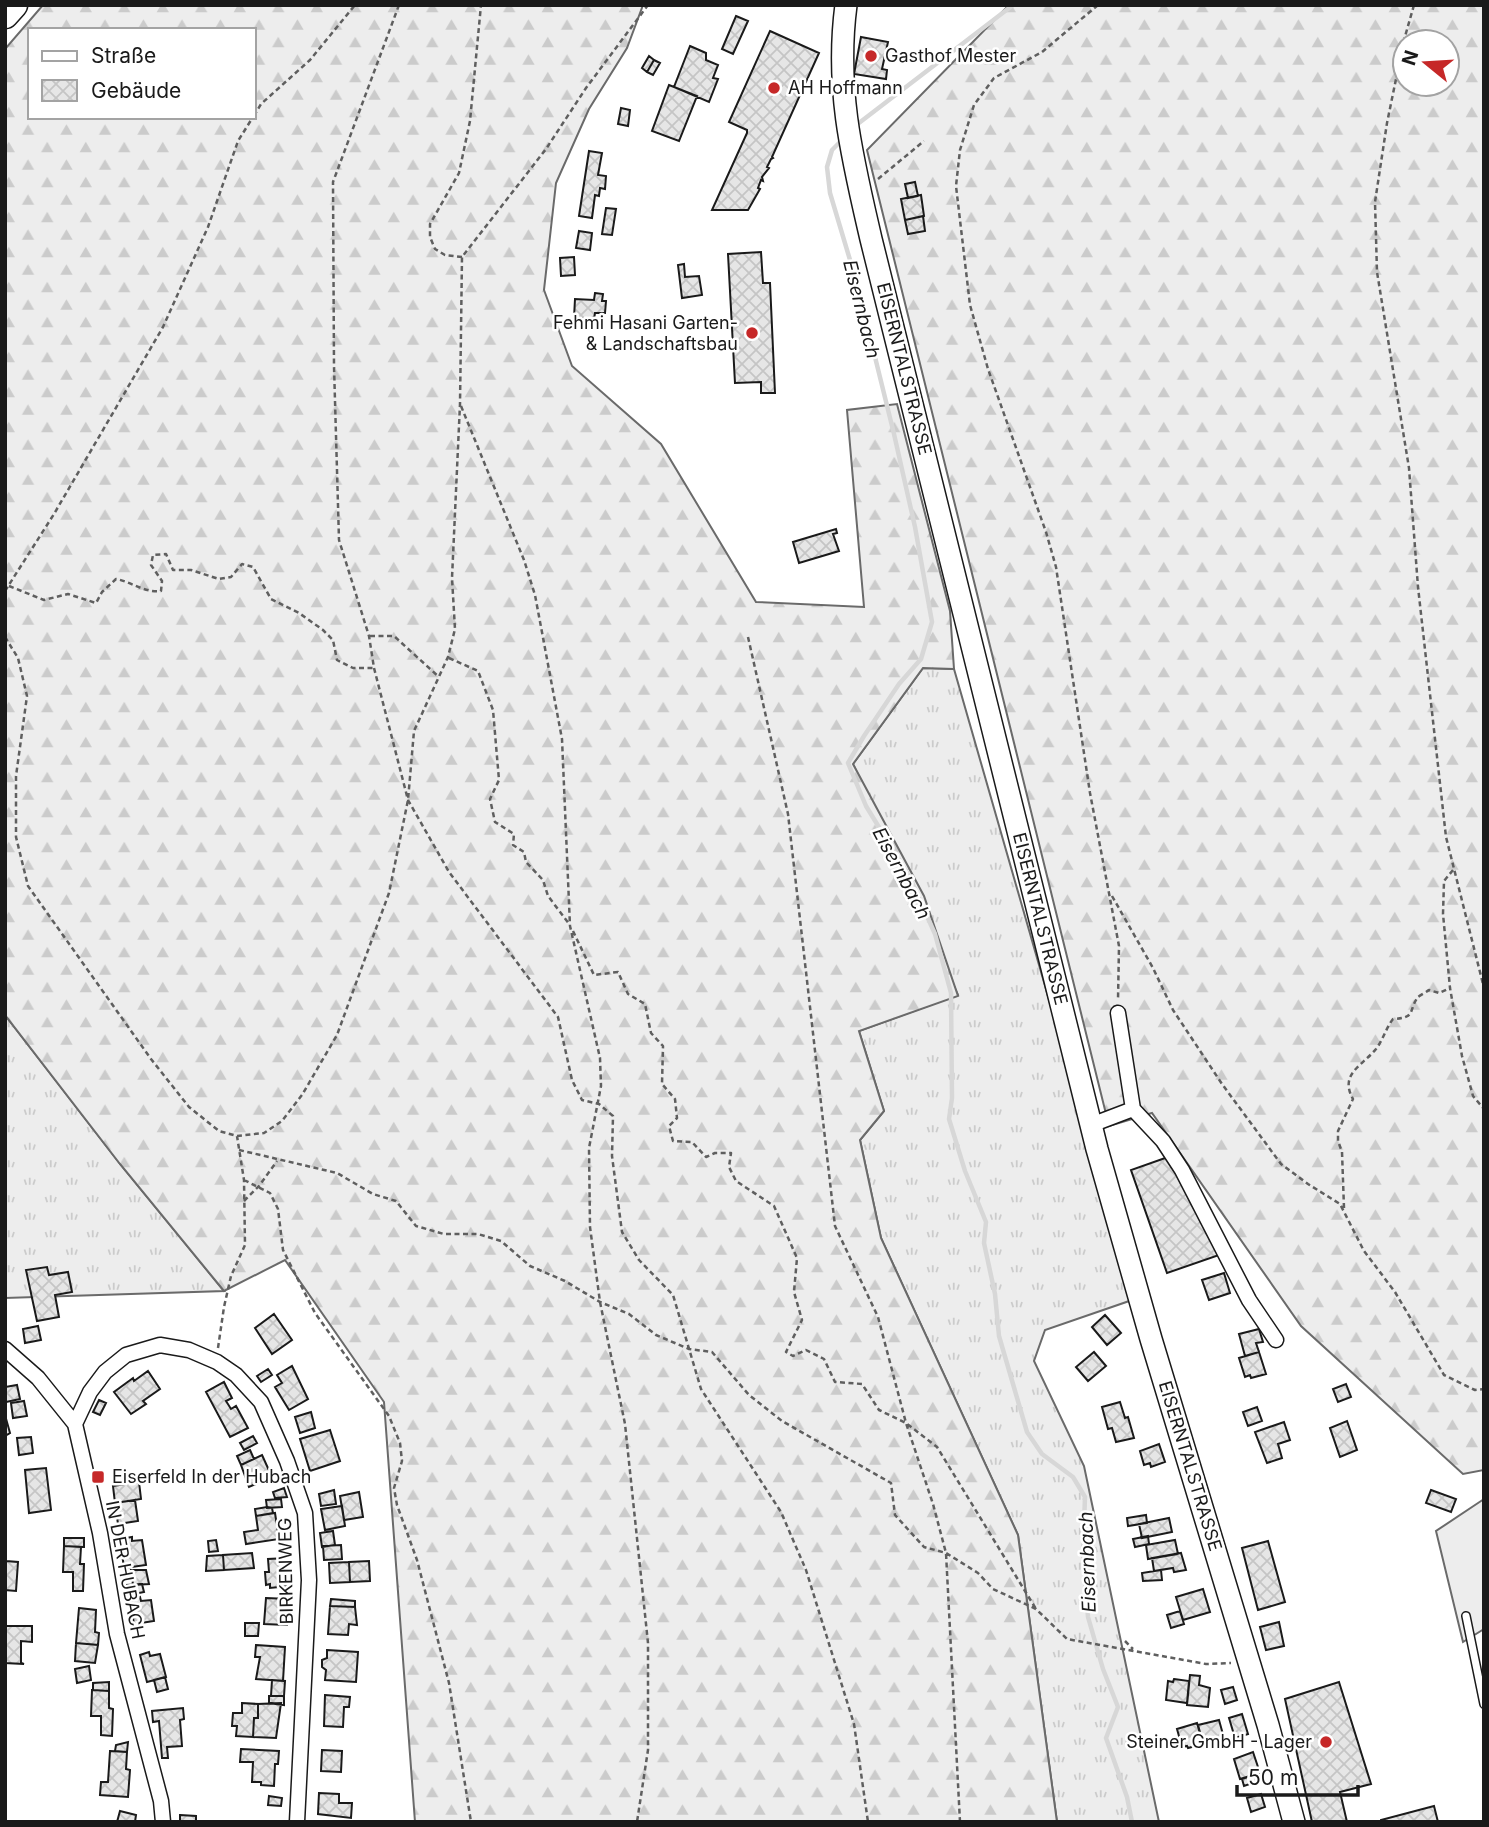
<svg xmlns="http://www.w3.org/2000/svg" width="1489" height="1827" font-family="Inter,sans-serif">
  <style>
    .grass { fill: url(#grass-tufts); stroke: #6a6a6a; stroke-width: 2 }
    .forest { fill: url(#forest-firs); stroke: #6a6a6a; stroke-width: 2; fill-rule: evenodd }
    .pitch { fill: #ededed; stroke: #6a6a6a; stroke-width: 2 }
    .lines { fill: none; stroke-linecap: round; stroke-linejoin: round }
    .stream { stroke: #d7d7d7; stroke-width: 4.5 }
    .building { fill: url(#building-cross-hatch); stroke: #1a1a1a; stroke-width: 2 }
    .service-casing { stroke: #1a1a1a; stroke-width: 10 }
    .minor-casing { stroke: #1a1a1a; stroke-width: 17 }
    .secondary-casing { stroke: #1a1a1a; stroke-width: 24 }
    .motorway-casing { stroke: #1a1a1a; stroke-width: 29 }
    .path { stroke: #5f5f5f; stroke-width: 2.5; stroke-dasharray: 5 3.5; stroke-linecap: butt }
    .service { stroke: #fff; stroke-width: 7 }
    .minor { stroke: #fff; stroke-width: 14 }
    .secondary { stroke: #fff; stroke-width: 21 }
    .motorway { stroke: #fff; stroke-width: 26 }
    .poi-dot { fill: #c62828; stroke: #fff; stroke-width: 2.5 }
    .labels { text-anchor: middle; stroke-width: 5; stroke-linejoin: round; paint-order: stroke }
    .poi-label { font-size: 18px; fill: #1a1a1a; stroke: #fff; text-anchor: start }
    .street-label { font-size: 18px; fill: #1a1a1a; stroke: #fff }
    .water-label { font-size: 19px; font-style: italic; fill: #1a1a1a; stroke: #fff }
  </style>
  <defs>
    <pattern id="grass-tufts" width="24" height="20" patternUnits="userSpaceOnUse" patternTransform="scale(1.75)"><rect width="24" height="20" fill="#ededed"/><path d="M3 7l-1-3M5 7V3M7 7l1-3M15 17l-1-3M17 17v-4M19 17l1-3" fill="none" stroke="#cbcbcb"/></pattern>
    <pattern id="forest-firs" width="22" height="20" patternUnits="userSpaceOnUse" patternTransform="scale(1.75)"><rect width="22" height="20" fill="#ededed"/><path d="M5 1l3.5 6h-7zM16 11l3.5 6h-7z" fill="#cbcbcb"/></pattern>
    <pattern id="building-cross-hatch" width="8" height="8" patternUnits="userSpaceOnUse" patternTransform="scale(1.75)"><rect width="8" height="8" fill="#e6e6e6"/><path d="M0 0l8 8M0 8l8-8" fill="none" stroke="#c5c5c5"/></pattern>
  </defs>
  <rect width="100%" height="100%" fill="#fff"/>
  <!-- grass -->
  <path class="grass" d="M923,668L954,669L1135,1299L1045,1330L1034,1361L1084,1466L1159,1822H1057L1018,1535L881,1238L860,1140L884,1111L859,1031L958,995L853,764Z
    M5,1015L120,1164L224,1291L5,1298Z"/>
  <!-- forest -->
  <path class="forest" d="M43,5H643L627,48L589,109L556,183L544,290L572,366L661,444L756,602L864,607L847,410L897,404L950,611L954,669L923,668L853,764L924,896L958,996L859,1031L884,1111L860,1140L881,1238L1018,1535L1057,1822H415L384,1402L285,1260L224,1291L120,1164L5,1015V49ZM30,30H254V117H30Z
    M1009,5H1484V1470L1463,1474L1301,1326L1152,1113L1109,1126L867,150ZM1405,42H1447V84H1405Z"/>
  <!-- pitch -->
  <path class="pitch" d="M1484,1499V1629L1463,1642L1436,1531Z"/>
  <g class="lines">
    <!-- stream -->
    <path class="stream" d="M855,126L1013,5
      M842,140L832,150L827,167L830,193L856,280L894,434L915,527L932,622L921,659L899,684L864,736L848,763L866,806L910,878L935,934L951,993L952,1098L949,1119L965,1171L986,1222L984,1243L995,1294L999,1336L1027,1432L1042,1454L1073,1477L1085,1497L1083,1552L1088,1617L1103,1669L1118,1707L1106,1738L1127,1797L1132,1822"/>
  </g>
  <!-- building -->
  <path class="building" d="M736,16L748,21L733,54L722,49Z
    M770,31L819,53L772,157L773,158L771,159L767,167L769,168L762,177L763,181L761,180L758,188L760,189L748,210H712L747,133V130L729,122Z
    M861,37L888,42L882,69L887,70L886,79L854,74Z
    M690,46L706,53V60L718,65L713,78L718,79L709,102L674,87Z
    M649,56L654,60L647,72L642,68Z
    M654,60L660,63L653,75L647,72Z
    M669,85L697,96L679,141L652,131Z
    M621,108L630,110L628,126L618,124Z
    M589,151L602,153L598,175L606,176L605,189L600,188L599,196L595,195L592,218L579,216Z
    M915,182L918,196L908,198L905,184Z
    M921,195L924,216L905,220L901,199Z
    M606,208L616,209L612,235L602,234Z
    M923,216L925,231L908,234L905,220Z
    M579,231L592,233L590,250L576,248Z
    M761,252L763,283H770L775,393H761V382L735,383L728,254Z
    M574,257L575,275L561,276L560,258Z
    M684,264L685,277L699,276L702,295L682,298L678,265Z
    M595,293L603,294L602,301H606L605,313H595L594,319L574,318L575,299L594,300Z
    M836,529L837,533L833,534L839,551L799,563L793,542Z
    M1168,1157L1222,1254L1167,1273L1131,1170Z
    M47,1267L49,1275L68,1272L72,1292L55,1295L59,1317L37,1321L26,1270Z
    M1224,1273L1230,1293L1209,1300L1202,1280Z
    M274,1314L292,1340L272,1354L255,1328Z
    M1105,1315L1121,1333L1107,1345L1092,1327Z
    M38,1326L41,1340L25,1343L23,1329Z
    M1259,1329L1263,1342L1256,1343L1259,1352L1245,1356L1239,1334Z
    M1094,1352L1106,1366L1088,1381L1076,1367Z
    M1259,1352L1266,1374L1251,1378L1250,1375L1245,1377L1239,1358Z
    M292,1366L308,1399L289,1410L275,1387L282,1383L277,1375Z
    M268,1369L272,1375L261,1382L257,1376Z
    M148,1371L160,1389L143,1401L146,1404L131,1414L114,1392L133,1378L134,1381Z
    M224,1382L232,1398L226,1401L231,1409L236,1406L248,1428L230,1437L206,1392Z
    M1346,1384L1351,1397L1338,1402L1333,1389Z
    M17,1385L20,1399L6,1402L5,1387Z
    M99,1400L106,1403L100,1415L93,1412Z
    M24,1401L27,1416L13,1418L11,1403Z
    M1120,1402L1125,1418L1128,1417L1134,1438L1116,1442L1112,1428L1108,1429L1102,1407Z
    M1257,1407L1262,1421L1248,1426L1243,1412Z
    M311,1412L315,1428L300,1433L295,1417Z
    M5,1415L10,1433L5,1436Z
    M1347,1421L1357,1450L1340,1457L1330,1428Z
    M1284,1422L1290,1440L1278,1444L1282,1458L1267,1463L1255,1432Z
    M330,1430L340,1461L310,1471L300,1439Z
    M253,1436L257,1443L244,1450L240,1443Z
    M31,1437L33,1453L19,1455L17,1438Z
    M1159,1444L1165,1462L1151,1467L1150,1463L1144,1465L1140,1451Z
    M250,1450L254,1459L241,1465L237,1456Z
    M262,1455L272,1477L249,1487L241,1465Z
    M46,1468L51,1510L29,1513L25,1470Z
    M139,1482L141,1499L115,1503L113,1486Z
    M284,1488L287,1497L275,1498L273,1492Z
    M334,1490L336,1504L321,1506L319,1494Z
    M1431,1490L1456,1499L1451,1512L1426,1503Z
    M359,1492L363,1517L344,1520L340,1496Z
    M281,1499L282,1507L267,1508L266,1500Z
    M135,1500L138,1521L118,1524L115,1503Z
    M342,1506L345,1526L325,1530L321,1509Z
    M267,1507L272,1508L273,1513L256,1516L255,1509Z
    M275,1513L279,1539L246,1544L244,1532L258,1530L256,1516Z
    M1146,1515L1147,1523L1128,1526L1127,1518Z
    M1169,1518L1172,1532L1142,1538L1139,1524Z
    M333,1531L335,1545L322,1547L320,1533Z
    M1148,1536L1149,1544L1135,1547L1133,1539Z
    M132,1537V1541L142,1540L146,1565L124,1568L120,1539Z
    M64,1538H84V1547L64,1546Z
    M216,1540L218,1551L209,1552L208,1541Z
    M1175,1540L1178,1554L1148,1559L1146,1545Z
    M1268,1541L1285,1602L1258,1610L1242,1548Z
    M341,1545L342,1559L324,1560L323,1546Z
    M64,1546L81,1547L80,1564H84L83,1591H73V1572H63Z
    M252,1553L254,1568L224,1570L223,1555Z
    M1181,1553L1186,1570L1174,1572L1173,1568L1154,1571L1152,1558Z
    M223,1555L224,1570L206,1571L207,1556Z
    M5,1558L6,1561L18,1562L16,1591L5,1590Z
    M287,1558L289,1586L270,1588V1584L266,1585L265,1572H269L268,1559Z
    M369,1561L370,1581L350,1582L349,1562Z
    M349,1562L350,1582L330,1583L329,1563Z
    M131,1570H146L149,1584L133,1585Z
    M1161,1570L1162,1580L1143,1581L1142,1573Z
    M142,1584L144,1592L129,1595L127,1585Z
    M1203,1589L1210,1612L1183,1620L1176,1597Z
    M140,1597L141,1601L151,1600L154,1621L134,1624L130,1599Z
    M266,1598L288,1599L287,1625L264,1624Z
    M331,1599L355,1601V1607L330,1606Z
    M330,1606L355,1607L357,1625L349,1624L348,1635L328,1634Z
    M79,1608L96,1610L95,1632L99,1633L98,1645L76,1643Z
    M1180,1611L1184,1624L1171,1628L1167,1615Z
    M1279,1622L1284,1646L1266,1650L1260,1627Z
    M245,1623H259L258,1636H245Z
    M5,1626H32V1642L21,1641V1663L24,1664L5,1663Z
    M76,1643L98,1645L95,1663L75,1661Z
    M256,1645L285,1647L283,1681L256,1679L260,1657H255Z
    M327,1650L358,1652L356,1682L325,1680L326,1670L322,1667V1660L327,1658Z
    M149,1652L150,1656L160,1654L166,1677L147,1682L140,1655Z
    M89,1666L91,1680L77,1683L75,1669Z
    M1190,1675L1200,1676L1199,1685L1210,1688L1208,1707L1187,1705Z
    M165,1677L168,1689L157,1692L154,1680Z
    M1174,1679L1189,1681L1187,1703L1166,1700L1168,1681L1173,1682Z
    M272,1680L285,1681L284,1696H271Z
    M109,1682V1691L93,1690V1683Z
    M1339,1682L1371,1784L1340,1792L1347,1822H1312L1285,1699Z
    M1233,1687L1237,1700L1225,1704L1221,1690Z
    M92,1690L109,1691V1708L113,1709L112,1736L101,1735V1716H91Z
    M325,1695L350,1697L349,1707H344L343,1727L324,1726Z
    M269,1696H284V1705L269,1703Z
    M242,1703L258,1704V1718H254L253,1737L236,1736L237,1726H232L233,1713H242Z
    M281,1703L276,1738L253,1737L254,1718H258V1704Z
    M183,1708L184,1719L180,1720L182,1746L167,1747L168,1758H162L159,1721L153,1722L152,1711Z
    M1242,1714L1248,1734L1235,1738L1229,1718Z
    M1219,1720L1224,1738L1218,1740L1219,1742L1204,1747L1198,1725Z
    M1197,1723L1203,1744L1188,1748L1187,1746L1182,1747L1177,1729Z
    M128,1742L127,1752L115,1751L116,1745Z
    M241,1749L279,1751L278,1764H275L274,1786L261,1785V1782H252L253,1762H240Z
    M322,1750L342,1751L341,1772L321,1771Z
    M110,1751L127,1752L126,1769L130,1770L128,1797L100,1795L101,1782H108Z
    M1253,1752L1260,1773L1240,1779L1234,1759Z
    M1259,1773L1261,1780L1244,1786L1242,1779Z
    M319,1793L339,1794V1803H352L351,1818L318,1814Z
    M1261,1794L1265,1807L1251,1812L1247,1798Z
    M269,1796L282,1798L281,1806L268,1805Z
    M1434,1806L1438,1822H1381V1820Z
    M120,1811L136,1815L135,1822H117Z
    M180,1815L196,1816V1822H180Z"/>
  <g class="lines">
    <!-- service casing -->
    <g class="service-casing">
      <path id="service" d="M1466,1616L1484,1704"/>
    </g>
    <!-- minor casing -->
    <g class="minor-casing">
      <path id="minor" d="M1118,1013L1133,1109
        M1091,1125L1133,1109L1163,1141L1182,1170L1249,1300L1276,1340
        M5,1349L38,1378L75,1424L100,1533L117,1634L161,1801L163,1822
        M75,1424L90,1392L105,1372L126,1355L160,1345L189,1350L217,1362L236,1375L261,1402L287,1461L305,1513L309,1580L297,1822"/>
    </g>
    <!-- secondary casing -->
    <g class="secondary-casing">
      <path id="secondary" d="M846,5C835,89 852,157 871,239L1097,1149L1151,1339L1268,1725L1294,1822"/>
    </g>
    <!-- motorway casing -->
    <g class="motorway-casing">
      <path id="motorway" d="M5,15L14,5"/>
    </g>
    <!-- path -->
    <path class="path" d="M399,5L333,182L334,366L339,540L369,636L374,668L408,800L449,872L558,1017L572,1080L582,1100L599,1104L613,1116L612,1156L622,1232L639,1260L673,1295L701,1389L781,1512L806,1570L854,1724L868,1822
      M1098,5L1042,52L994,78L974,105L960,150L956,186L970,305L988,369L1046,532L1056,567L1090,793L1119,946L1118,1000
      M1414,5L1404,40L1387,123L1375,202L1377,272L1409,468L1418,587L1446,837L1484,988
      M254,116L261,104L310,60L355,5
      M878,179L924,141
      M462,257L445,255L435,249L430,237V224L459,173L470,121L481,5
      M461,406L524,560L535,595L562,739L570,926L600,1058L601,1086L589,1148L590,1227L600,1302L625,1424L648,1643V1750L637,1822
      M9,586L44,600L68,594L96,603L102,592L116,579C132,582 144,593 161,591L162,581L151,565L153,555L166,554L173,570H191L219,579L231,577L242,564L253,567L271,599L299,613L323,630L333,640L337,660L353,668H374
      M5,591L54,514L163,327L208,227L238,141L253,117
      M370,636H394L439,677
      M5,637L18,658L27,696L16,776V837L28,886L151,1059L189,1107L219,1131L237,1136L264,1133L282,1121L302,1095L337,1035L389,893L408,800L414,731L448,657L455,629L452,578L460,404L462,257L546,149L586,88L648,5
      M748,637L788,814L835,1226L878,1317L906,1423L933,1504L946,1553L960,1822
      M449,658L478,671L493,710L499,780L490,799L495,822L514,834L513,845L524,852L526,862L543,880L548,896L570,925
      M1453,870L1444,881L1443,914L1450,988L1462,1056L1473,1096L1484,1109
      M1112,896L1153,968L1173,1010L1222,1084L1281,1164L1308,1184L1340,1204L1364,1251L1395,1292L1444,1375L1475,1390L1484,1389
      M573,931L594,975L618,972L628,994L645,1004L651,1033L663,1046L662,1084L675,1099L677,1118L669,1126L673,1141L692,1142L706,1157L715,1153H731L729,1167L736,1181L774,1206L797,1258L794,1292L802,1320L786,1352L793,1356L806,1350L824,1359L835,1382L862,1384L879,1410L906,1423L937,1447L1036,1609
      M239,1150L337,1173L373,1194L396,1201L416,1226L444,1234H478L501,1241L530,1266L565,1281L600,1302L629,1314L656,1335L689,1349L712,1352L749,1395L782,1421L891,1483L895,1515L924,1547L946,1553L978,1573L993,1589L1036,1609L1067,1639L1206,1664L1231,1663
      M244,1180L270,1193L278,1209L283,1250L315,1313L389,1416L400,1443L402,1461L394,1488L397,1505L417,1560L449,1683L471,1822
      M244,1201L259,1186L277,1161
      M1344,1208L1342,1152L1338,1141V1131L1353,1099C1339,1074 1362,1066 1376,1049C1383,1040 1386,1028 1393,1019C1417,1018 1408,1010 1418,997C1419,996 1428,991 1429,990L1439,993L1450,988
      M218,1348L224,1307L231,1276L245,1245L244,1180L237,1136
      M1125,1641L1133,1649"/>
    <!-- service -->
    <use href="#service" class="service"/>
    <!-- minor -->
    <use href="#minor" class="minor"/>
    <!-- secondary -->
    <use href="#secondary" class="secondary"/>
    <!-- motorway -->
    <use href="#motorway" class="motorway"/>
  </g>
  <!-- markers -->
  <g class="poi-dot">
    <circle cx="871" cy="56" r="7"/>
    <circle cx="774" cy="88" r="7"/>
    <circle cx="752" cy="333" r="7"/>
    <rect x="91" y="1470" width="14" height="14" rx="3.5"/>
    <circle cx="1326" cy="1742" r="7"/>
  </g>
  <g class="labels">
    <!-- poi labels -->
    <g class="poi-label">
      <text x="885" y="62">Gasthof Mester</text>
      <text x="788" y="94">AH Hoffmann</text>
      <text x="738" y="329" text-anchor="end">Fehmi Hasani Garten-<tspan x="738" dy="21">&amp; Landschaftsbau</tspan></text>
      <text x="112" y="1483">Eiserfeld In der Hubach</text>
      <text x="1312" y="1748" text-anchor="end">Steiner GmbH - Lager</text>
    </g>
    <!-- street labels -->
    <g class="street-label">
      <text transform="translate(904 369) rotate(76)" y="6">EISERNTALSTRASSE</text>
      <text transform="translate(1040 919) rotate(76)" y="6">EISERNTALSTRASSE</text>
      <text transform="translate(1190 1466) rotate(73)" y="6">EISERNTALSTRASSE</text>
      <text transform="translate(125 1570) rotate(79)" y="6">IN DER HUBACH</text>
      <text transform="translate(286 1571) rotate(-91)" y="6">BIRKENWEG</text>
    </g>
    <!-- water labels -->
    <g class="water-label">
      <text transform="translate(862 309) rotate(76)" y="7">Eisernbach</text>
      <text transform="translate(902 873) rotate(62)" y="7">Eisernbach</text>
      <text transform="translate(1087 1562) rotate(-92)" y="7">Eisernbach</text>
    </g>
  </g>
  <!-- border -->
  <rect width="1489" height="1827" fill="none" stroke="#1a1a1a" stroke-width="14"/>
  <!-- legend -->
  <rect x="28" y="28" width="228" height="91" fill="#ffffff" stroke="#a3a3a3" stroke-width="2"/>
  <rect x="42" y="51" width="35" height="10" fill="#ffffff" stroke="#a3a3a3" stroke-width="2"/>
  <text x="91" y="63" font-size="21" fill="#1a1a1a">Straße</text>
  <rect x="42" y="80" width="35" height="21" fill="url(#building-cross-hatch)" stroke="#a3a3a3" stroke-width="2"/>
  <text x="91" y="98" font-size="21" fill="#1a1a1a">Gebäude</text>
  <!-- north arrow -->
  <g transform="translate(1426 63) rotate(288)"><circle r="33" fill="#ffffff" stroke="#a3a3a3" stroke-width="2"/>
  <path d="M0-5L12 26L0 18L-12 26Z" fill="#c62828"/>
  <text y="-10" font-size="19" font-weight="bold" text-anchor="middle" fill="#1a1a1a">N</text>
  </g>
  <!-- scale -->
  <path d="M1237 1785v10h121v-10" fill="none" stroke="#1a1a1a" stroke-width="3.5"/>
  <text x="1248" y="1785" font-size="21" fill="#1a1a1a" stroke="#ffffff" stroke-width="5" paint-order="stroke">50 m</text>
</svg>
